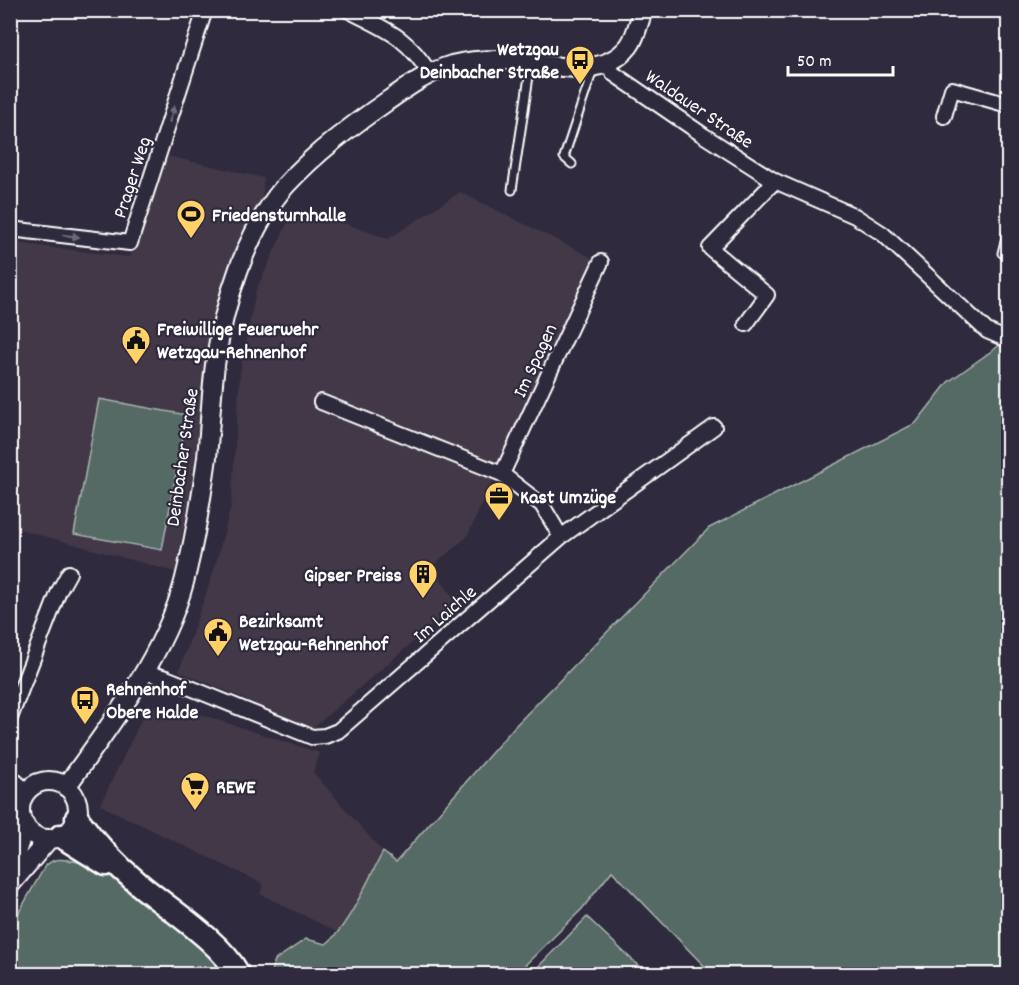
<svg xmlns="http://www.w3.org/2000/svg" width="1019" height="985" font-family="Dekko,sans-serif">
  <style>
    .built { fill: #423846 }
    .green { fill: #576b65; stroke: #abb5b2; stroke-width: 1.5 }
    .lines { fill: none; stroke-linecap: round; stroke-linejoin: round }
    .service-casing { stroke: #fff; stroke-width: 11 }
    .minor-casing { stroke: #fff; stroke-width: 18 }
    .tertiary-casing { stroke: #fff; stroke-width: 22 }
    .primary-casing { stroke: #fff; stroke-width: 27 }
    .service { stroke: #2f2a3d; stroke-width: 7 }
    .minor { stroke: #2f2a3d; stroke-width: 14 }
    .tertiary { stroke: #2f2a3d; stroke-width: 18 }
    .primary { stroke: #2f2a3d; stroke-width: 22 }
    .oneway { fill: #6d6a77 }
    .labels { text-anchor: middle; stroke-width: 4.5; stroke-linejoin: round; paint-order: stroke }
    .poi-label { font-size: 20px; font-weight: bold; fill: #fff; stroke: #2f2a3d; text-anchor: start }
    .street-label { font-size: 20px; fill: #fff; stroke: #2f2a3d }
  </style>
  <rect width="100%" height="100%" fill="#2f2a3d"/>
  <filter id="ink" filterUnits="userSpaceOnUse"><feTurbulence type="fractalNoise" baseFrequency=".0167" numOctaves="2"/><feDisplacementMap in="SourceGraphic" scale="12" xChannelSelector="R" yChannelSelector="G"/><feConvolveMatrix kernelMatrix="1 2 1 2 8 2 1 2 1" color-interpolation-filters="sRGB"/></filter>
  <g filter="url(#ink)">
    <!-- built -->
    <path class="built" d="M168,156L264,178L262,201L240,244L204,395L187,511L175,572L11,527L10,271L15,243L130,257Z
      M460,192L595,259L467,537L432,566L457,604L313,728L179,671L214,570L231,506L240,372L256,290L292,213L338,221L388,239Z
      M165,703L320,753L313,772L383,852L346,920L337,932L260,894L263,884L100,805L147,708Z"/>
    <!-- green -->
    <path class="green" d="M1000,345L1008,347V974H712L612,871L582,909L516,974H270L275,960L306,939L326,944C348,928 369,877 383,852L396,862L515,726L709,528L916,423L948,382Z
      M99,399L187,415L162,550L74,534Z
      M87,858L191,939L210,956L221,974H11L10,928L44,868C54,855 66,860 80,862Z
      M587,917L647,974H531Z"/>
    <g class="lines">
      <!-- service casing -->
      <g class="service-casing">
        <path id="service" d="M572,164L564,157L594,67
          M512,190L531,63
          M1002,253L1008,229"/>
      </g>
      <!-- minor casing -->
      <g class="minor-casing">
        <path id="minor" d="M348,10C386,30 406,35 430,74
          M606,64L614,74L703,135L775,181L855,216L883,234L987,331L1008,340
          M944,116L952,89L1008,105
          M10,229L130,243L205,10
          M746,324L767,295L710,248L775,181
          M321,402L502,474
          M561,537L542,505L502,474L601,262
          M144,672L166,678L312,737L325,736L338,731L561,537L714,427
          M10,718L59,591L69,573
          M10,776L27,792"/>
      </g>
      <!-- tertiary casing -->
      <g class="tertiary-casing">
        <path id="tertiary" d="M20 810a29 29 0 1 1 58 0a29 29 0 1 1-58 0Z
          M66,787C112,722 170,649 187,570C196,533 202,494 207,457C210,427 211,396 215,365C223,306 246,230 286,185C315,153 350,127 386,102C406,88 428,72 452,65C467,61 485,60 501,60C542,60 598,85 629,46C636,37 639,21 643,10
          M10,871L25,825
          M10,885L49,839"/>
      </g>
      <!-- primary casing -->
      <g class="primary-casing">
        <path id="primary" d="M77,818C94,842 117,866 140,885C170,910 220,941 238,974
          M61,836L106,864"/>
      </g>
      <!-- service -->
      <use href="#service" class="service"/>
      <!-- minor -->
      <use href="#minor" class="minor"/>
      <!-- tertiary -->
      <use href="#tertiary" class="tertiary"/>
      <!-- primary -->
      <use href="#primary" class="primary"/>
    </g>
    <!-- one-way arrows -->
    <defs><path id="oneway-solid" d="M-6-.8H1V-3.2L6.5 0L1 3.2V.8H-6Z" transform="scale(1.5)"/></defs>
    <g class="oneway">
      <use href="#oneway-solid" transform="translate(172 114) rotate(-72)"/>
      <use href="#oneway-solid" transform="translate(71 236) rotate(7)"/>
    </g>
  </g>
  <!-- icons -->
  <defs>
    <g id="bus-pin" transform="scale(1.5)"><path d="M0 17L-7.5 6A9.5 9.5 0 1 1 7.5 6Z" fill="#ffd166" stroke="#2f2a3d"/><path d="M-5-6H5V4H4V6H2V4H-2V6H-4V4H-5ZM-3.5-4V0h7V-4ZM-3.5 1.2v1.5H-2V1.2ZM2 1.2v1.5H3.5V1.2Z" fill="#111"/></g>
    <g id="stadium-pin" transform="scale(1.5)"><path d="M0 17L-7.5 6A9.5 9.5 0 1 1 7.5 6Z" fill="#ffd166" stroke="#2f2a3d"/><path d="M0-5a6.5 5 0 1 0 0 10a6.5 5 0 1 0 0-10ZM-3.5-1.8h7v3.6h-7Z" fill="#111"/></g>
    <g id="civic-pin" transform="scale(1.5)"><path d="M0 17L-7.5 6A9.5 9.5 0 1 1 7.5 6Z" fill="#ffd166" stroke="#2f2a3d"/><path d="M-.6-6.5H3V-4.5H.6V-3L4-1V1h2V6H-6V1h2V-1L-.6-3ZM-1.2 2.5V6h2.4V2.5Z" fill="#111"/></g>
    <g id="office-pin" transform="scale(1.5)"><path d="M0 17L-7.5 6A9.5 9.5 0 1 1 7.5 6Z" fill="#ffd166" stroke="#2f2a3d"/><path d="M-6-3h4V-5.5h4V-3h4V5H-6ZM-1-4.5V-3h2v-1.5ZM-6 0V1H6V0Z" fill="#111"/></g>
    <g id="building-pin" transform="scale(1.5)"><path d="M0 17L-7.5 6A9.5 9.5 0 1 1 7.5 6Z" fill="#ffd166" stroke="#2f2a3d"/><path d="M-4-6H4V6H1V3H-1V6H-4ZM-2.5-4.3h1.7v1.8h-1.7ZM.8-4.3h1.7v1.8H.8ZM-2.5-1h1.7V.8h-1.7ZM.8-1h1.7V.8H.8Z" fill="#111"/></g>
    <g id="supermarket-pin" transform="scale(1.5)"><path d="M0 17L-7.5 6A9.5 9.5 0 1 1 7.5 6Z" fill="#ffd166" stroke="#2f2a3d"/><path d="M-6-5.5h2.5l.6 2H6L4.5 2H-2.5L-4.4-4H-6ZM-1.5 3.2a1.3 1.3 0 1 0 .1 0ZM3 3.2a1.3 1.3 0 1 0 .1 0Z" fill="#111"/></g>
  </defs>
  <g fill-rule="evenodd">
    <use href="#bus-pin" x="580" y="60"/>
    <use href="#stadium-pin" x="191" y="214"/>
    <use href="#civic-pin" x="136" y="340"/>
    <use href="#office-pin" x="499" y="496"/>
    <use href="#building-pin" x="423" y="574"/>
    <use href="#civic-pin" x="218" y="632"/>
    <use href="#bus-pin" x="85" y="700"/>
    <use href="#supermarket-pin" x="195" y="786"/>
  </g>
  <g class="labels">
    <!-- poi labels -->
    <g class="poi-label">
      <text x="559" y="55" text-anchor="end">Wetzgau<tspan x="559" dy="23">Deinbacher Straße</tspan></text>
      <text x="212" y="221">Friedensturnhalle</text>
      <text x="157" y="335">Freiwillige Feuerwehr<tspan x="157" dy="23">Wetzgau-Rehnenhof</tspan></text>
      <text x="520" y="503">Kast Umzüge</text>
      <text x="402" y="581" text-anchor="end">Gipser Preiss</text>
      <text x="239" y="627">Bezirksamt<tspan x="239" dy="23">Wetzgau-Rehnenhof</tspan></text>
      <text x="106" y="695">Rehnenhof<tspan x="106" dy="23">Obere Halde</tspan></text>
      <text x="216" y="793">REWE</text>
    </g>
    <!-- street labels -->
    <g class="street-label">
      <text transform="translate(700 108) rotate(34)" y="7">Waldauer Straße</text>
      <text transform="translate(131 177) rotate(-72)" y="7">Prager Weg</text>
      <text transform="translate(534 360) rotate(-65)" y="7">Im Spagen</text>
      <text transform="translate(181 457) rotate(-82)" y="7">Deinbacher Straße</text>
      <text transform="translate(444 613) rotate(-41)" y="7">Im Laichle</text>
    </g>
  </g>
  <!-- margin -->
  <rect width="1019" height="985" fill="none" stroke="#2f2a3d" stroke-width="36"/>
  <rect x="18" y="18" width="983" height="949" fill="none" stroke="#fff" stroke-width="2" filter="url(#ink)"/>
  <!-- scale -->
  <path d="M788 66v9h105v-9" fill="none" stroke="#ffffff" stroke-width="3"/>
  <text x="797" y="66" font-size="18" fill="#ffffff" stroke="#2f2a3d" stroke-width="4.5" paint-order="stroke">50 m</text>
</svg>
